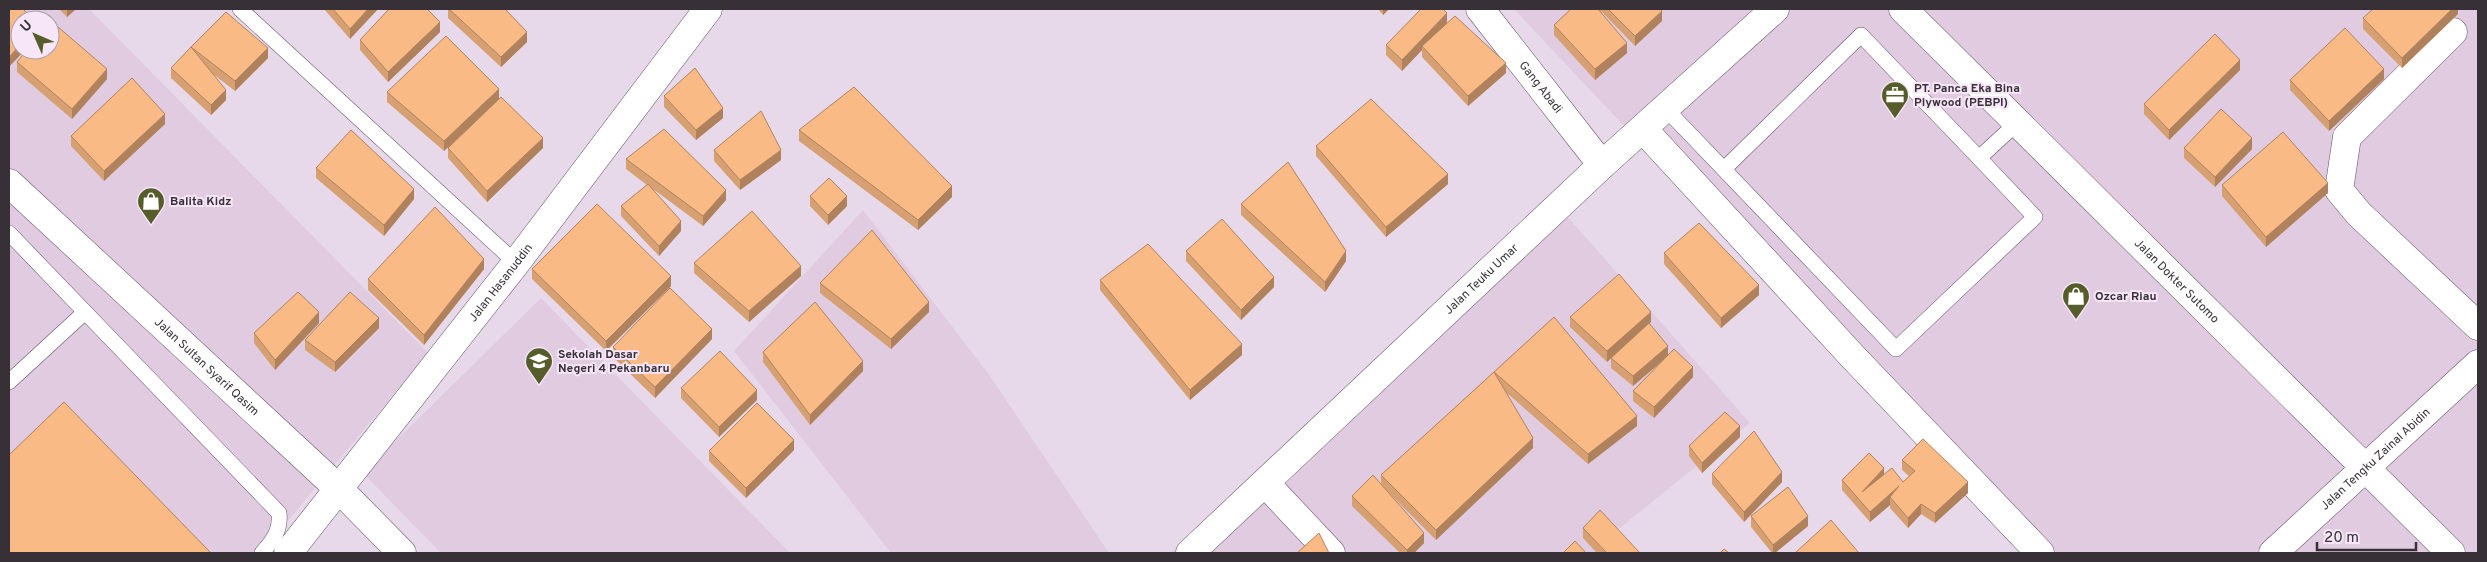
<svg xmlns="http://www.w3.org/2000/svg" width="2487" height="562" font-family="Overpass,sans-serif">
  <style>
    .built { fill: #e0cbe1; fill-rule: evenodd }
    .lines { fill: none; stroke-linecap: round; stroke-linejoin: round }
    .service-casing { stroke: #605361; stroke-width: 16 }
    .minor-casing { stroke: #605361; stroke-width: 29 }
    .tertiary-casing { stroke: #605361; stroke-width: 29 }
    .secondary-casing { stroke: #605361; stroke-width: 29 }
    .service { stroke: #fff; stroke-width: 15 }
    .minor { stroke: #fff; stroke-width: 28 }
    .tertiary { stroke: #fff; stroke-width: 28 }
    .secondary { stroke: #fff; stroke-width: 28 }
    .wall { fill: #d7a072 }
    .shaded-wall { fill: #af825d }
    .building { fill: #faba85; stroke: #af825d }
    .labels { text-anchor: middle; stroke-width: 4; stroke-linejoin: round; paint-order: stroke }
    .street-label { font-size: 12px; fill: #373137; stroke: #f6e6f7 }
    .poi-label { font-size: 12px; font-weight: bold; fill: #373137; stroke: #f6e6f7; text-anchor: start }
  </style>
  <rect width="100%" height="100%" fill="#e8d9ea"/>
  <!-- built -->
  <path class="built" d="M9,9H89L428,353L261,553H9ZM20,20H50V50H20Z
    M1514,9H2478V553H2026Z
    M1550,197L1750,423L1605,540L1614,553H1170Z
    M863,210L990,376L1109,553H891L734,351Z
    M541,298L790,553H441L363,473Z"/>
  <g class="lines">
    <!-- service casing -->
    <g class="service-casing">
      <path id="service" d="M240,9L516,263
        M1665,108L1896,349L2035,217L1979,158L2018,122
        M1724,169L1861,35L1979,158
        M9,233L85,312
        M9,382L85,312L279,513C281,531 273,540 262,553"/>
    </g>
    <!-- minor casing -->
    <g class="minor-casing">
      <g id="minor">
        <path id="s1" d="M1480,9L1602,165"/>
        <path d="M2453,32L2347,137L2339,190L2359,214L2478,326"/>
        <path d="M1643,129L1854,358L2040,553"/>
        <path d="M1266,484L1331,553"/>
      </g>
    </g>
    <!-- tertiary casing -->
    <g class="tertiary-casing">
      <g id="tertiary">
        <path id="s2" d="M288,553L516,263L708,9"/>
        <path id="s3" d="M1190,553L1602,165L1775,9"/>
        <path id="s4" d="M2273,553L2478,364"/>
      </g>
    </g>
    <!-- secondary casing -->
    <g class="secondary-casing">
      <g id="secondary">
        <path id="s5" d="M1903,9L2451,553"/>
        <path id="s6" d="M9,183L340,490L402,553"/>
      </g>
    </g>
    <!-- service -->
    <use href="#service" class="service"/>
    <!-- minor -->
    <use href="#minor" class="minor"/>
    <!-- tertiary -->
    <use href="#tertiary" class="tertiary"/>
    <!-- secondary -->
    <use href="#secondary" class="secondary"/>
  </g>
  <!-- wall -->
  <path class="wall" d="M59,9H76L67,17Z
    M324,9H378L350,39Z
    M448,9H505L527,42L501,67L448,18Z
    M1378,9H1389L1383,15Z
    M1571,9H1660L1662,21L1635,46L1600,10L1627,53L1595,80L1554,35V25Z
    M2458,9V14L2402,68L2363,29V18Z
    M1447,23L1506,73L1468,106L1422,57V50L1402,71L1386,55V45Z
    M440,32L388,82L360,50V40Z
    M191,47L268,58L235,91L213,74L226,100L211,115L171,78V68Z
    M17,62L107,79L72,119L17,72Z
    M2240,70L2169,140L2144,114V104Z
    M2384,79L2329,131L2290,90V80Z
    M387,92L499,99L543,148L487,202L448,158V148L489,109L444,151L387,102Z
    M664,96L723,118L696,140L664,107Z
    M165,124L104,181L71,146V136Z
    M799,130L952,197L918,230L799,141Z
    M1316,146L1448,184L1386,237L1316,156Z
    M2184,148L2252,149L2215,187L2184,158Z
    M714,150L781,160L740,190L714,161Z
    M626,159L726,200L703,226L653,189L681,231L659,256L621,216V206L647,185L626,169Z
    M316,168L414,199L384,236L316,178Z
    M2222,185L2328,193L2266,247L2222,196Z
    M810,196L847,206L828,225L810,206Z
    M1241,204L1346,261L1325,292L1241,215Z
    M1186,251L1274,287L1241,320L1186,261Z
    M1664,253L1759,295L1721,328L1664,264Z
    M694,263L801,276L749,322L694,273Z
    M484,269L424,345L368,290V279Z
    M532,269L671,286L606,351L532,279Z
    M1100,280L1242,355L1190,400L1100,290Z
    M820,283L929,312L891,349L820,293Z
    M1554,317L1637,426L1588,464L1507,393L1533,448L1436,540L1386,490L1424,543L1414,553H1400L1352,506V496L1381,484V475Z
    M1570,317L1651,322L1649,324L1668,355L1693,377L1654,418L1633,401V391L1661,362L1633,386L1611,368V358L1607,362L1570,327Z
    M319,323L275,370L254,343V333Z
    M379,328L335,372L305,350V340Z
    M712,339L655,398L613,357V347Z
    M763,352L863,371L810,425L763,362Z
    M681,388L757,400L719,437L681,398Z
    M1740,437L1702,473L1689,456V446Z
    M794,450L746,498L709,461V451Z
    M1902,460L1968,493L1935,523L1921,514L1908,528L1890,508V505L1870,522L1842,490V480L1884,474L1903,482L1909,476L1902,470Z
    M1712,474L1782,482L1744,522L1712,484Z
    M1751,516L1808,526L1775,553H1772L1751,527Z
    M1583,528L1640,553H1597L1583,538Z"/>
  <!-- shaded-wall -->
  <path class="shaded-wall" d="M67,9H76L67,17Z
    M368,9H378L350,39V29Z
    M1383,9H1389L1383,15Z
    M2452,9H2458V14L2402,68V58Z
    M1662,11V21L1635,46V36Z
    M1447,13V23L1422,46V50L1402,71V60Z
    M440,22V32L388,82V72Z
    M527,32V42L501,67V57Z
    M1627,43V53L1595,80V69Z
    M20,45V50H25L9,67V57Z
    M268,48V58L235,91V81Z
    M2240,60V70L2169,140V130Z
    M1506,63V73L1468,106V96Z
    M107,69V79L72,119V109Z
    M2384,69V79L2329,131V121Z
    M499,89V100L444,151V141Z
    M226,90V100L211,115V105Z
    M723,108V118L696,140V130Z
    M165,114V124L104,181V171Z
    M543,138V148L487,202V191Z
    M2252,138V149L2215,187V177Z
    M781,150V160L740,190V180Z
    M1448,174V184L1386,237V227Z
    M2328,183V193L2266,247V237Z
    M952,186V197L918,230V220Z
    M414,189V199L384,236V225Z
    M726,190V200L703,226V216Z
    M847,196V206L828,225V215Z
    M681,221V231L659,256V246Z
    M1346,251V261L1325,292V282Z
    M484,259V269L424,345V335Z
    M801,266V276L749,322V311Z
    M671,276V286L606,351V341Z
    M1274,277V287L1241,320V310Z
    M1759,285V295L1721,328V318Z
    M929,302V312L891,349V339Z
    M319,312V323L275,370V360Z
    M1651,312V322L1607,362V351Z
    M379,318V328L335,372V362Z
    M712,329V339L655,398V387Z
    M1242,344V355L1190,400V390Z
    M1668,346V356L1633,386V376Z
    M863,361V371L810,425V415Z
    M1693,367V377L1654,418V407Z
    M757,390V400L719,437V427Z
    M1637,416V426L1588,464V454Z
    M1740,426V437L1702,473V463Z
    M1533,438V448L1436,540V530Z
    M794,440V450L746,498V488Z
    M1884,468V478L1862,492Z
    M1782,472V482L1744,522V512Z
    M1968,482V493L1935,523V513Z
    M1899,486L1890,497V505L1870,522V512Z
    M1921,504V514L1908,528V518Z
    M1808,516V526L1775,553H1773V545Z
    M1424,533V543L1414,553H1407V550Z"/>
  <!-- building -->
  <path class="building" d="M9,9H23L34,20H20V45L9,57Z
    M333,9H368L350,29Z
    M389,9H427L440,22L388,72L360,40Z
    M449,9H505L527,32L501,57Z
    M1421,9H1443L1447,13L1402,60L1386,45Z
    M1571,9H1598L1627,43L1595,69L1554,25Z
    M1608,9H1660L1662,11L1635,36Z
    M2373,9H2452L2402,58L2363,18Z
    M226,12L268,48L235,81L191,47Z
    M1455,16L1506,63L1468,96L1422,46Z
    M51,21L107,69L72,109L17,62L27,50H50V22Z
    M2345,28L2384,69L2329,121L2290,80Z
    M2215,34L2240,60L2169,130L2144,104Z
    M446,36L499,89L444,141L387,92Z
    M191,47L226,90L211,105L171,68Z
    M695,68L723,108L696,130L664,96Z
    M132,78L165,114L104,171L71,136Z
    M854,87L952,186L918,220L799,130Z
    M501,97L543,138L487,191L448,148Z
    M1371,99L1448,174L1386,227L1316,146Z
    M2221,109L2252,138L2215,177L2184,148Z
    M761,111L781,150L740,180L714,150Z
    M664,129L726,190L703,216L626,159Z
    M351,130L414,189L384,225L316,168Z
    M2283,132L2328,183L2266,237L2222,185Z
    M1288,162L1346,251L1325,282L1241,204Z
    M829,178L847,196L828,215L810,196Z
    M648,184L681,221L659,246L621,206Z
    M597,204L671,276L606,341L532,269Z
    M435,207L484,259L424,335L368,279Z
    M752,211L801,266L749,311L694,263Z
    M1222,219L1274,277L1241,310L1186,251Z
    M1699,223L1759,285L1721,318L1664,253Z
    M872,230L929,302L891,339L820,283Z
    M1148,244L1242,344L1190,390L1100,280Z
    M1619,274L1651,312L1607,351L1570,317Z
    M670,288L712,329L655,387L613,347Z
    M298,292L319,312L275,360L254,333Z
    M350,292L379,318L335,362L305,340Z
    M815,302L863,361L810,415L763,352Z
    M1554,317L1637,416L1588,454L1494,372Z
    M1649,323L1668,346L1633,376L1611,358Z
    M1674,349L1693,367L1654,407L1633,391Z
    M720,351L757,390L719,427L681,388Z
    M1494,372L1533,438L1436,530L1381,475Z
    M64,402L211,553H9V455Z
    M757,403L794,440L746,488L709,451Z
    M1725,412L1740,426L1702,463L1689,446Z
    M1754,431L1782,472L1744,512L1712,474Z
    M1923,439L1968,482L1935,513L1921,504L1908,518L1890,497L1899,486L1870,512L1842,480L1869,453L1884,468L1862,492L1892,468L1903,482L1915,471L1902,460Z
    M1373,475L1424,533L1407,550L1352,496Z
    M1788,487L1808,516L1773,545L1751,516Z
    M1600,510L1640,553H1607L1583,528Z
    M1831,520L1859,553H1795Z
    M1319,533L1329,553H1297Z
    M1575,541L1586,553H1563Z
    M1724,549L1729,553H1720Z"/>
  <!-- icons -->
  <defs>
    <g id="office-pin" transform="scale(1.4375)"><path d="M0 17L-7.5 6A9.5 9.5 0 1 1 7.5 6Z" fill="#565d2b" stroke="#f6e6f7"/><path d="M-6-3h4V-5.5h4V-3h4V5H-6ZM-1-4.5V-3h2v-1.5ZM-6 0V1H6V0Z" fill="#fff"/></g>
    <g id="shop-pin" transform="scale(1.4375)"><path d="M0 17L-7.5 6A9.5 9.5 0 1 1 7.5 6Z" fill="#565d2b" stroke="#f6e6f7"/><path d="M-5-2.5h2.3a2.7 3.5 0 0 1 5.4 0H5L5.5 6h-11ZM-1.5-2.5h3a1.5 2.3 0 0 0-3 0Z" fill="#fff"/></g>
    <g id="school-pin" transform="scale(1.4375)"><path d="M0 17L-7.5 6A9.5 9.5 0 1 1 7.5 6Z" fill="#565d2b" stroke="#f6e6f7"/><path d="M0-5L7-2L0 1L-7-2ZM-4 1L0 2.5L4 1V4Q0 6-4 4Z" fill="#fff"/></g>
  </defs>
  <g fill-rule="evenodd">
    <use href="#office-pin" x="1895" y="95"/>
    <use href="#shop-pin" x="151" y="201"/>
    <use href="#shop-pin" x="2076" y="296"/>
    <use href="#school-pin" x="539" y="361"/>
  </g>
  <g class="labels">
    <!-- street labels -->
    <g class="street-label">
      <text dy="4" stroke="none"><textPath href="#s1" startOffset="99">Gang Abadi</textPath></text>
      <text dy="4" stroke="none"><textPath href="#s3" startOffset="400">Jalan Teuku Umar</textPath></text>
      <text dy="4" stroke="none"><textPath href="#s5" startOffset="386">Jalan Dokter Sutomo</textPath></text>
      <text dy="4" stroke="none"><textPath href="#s2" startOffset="344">Jalan Hasanuddin</textPath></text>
      <text dy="4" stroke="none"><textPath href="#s6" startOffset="270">Jalan Sultan Syarif Qasim</textPath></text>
      <text dy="4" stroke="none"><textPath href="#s4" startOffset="139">Jalan Tengku Zainal Abidin</textPath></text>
    </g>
    <!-- poi labels -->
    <g class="poi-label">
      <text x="1914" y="92">PT. Panca Eka Bina<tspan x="1914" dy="14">Plywood (PEBPI)</tspan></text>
      <text x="170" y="205">Balita Kidz</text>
      <text x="2095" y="300">Ozcar Riau</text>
      <text x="558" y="358">Sekolah Dasar<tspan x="558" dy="14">Negeri 4 Pekanbaru</tspan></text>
    </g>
  </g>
  <!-- border -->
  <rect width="2487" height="562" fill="none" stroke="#373137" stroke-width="20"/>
  <!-- north arrow -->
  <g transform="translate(35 35) rotate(315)"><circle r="24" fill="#f6e6f7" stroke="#aa9eaa"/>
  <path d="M0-4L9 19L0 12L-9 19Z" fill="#565d2b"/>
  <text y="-8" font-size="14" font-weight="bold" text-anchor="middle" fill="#373137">U</text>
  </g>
  <!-- scale -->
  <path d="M2317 542v8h99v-8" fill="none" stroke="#373137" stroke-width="2.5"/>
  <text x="2324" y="542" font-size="15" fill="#373137" stroke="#f6e6f7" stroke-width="4" paint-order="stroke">20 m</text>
</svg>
